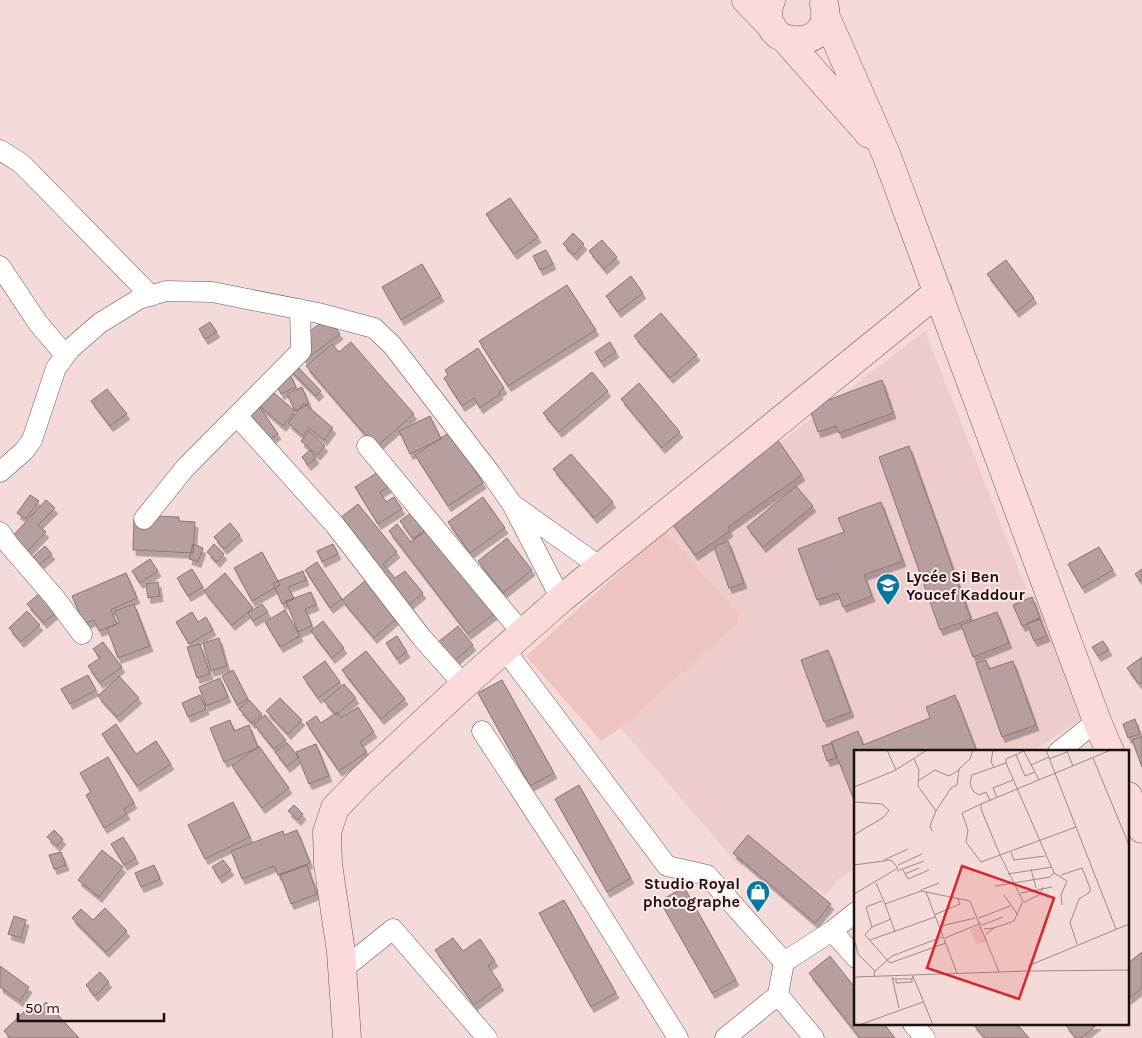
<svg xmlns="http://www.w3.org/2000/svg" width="1142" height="1038" font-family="Karla,sans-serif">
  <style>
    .built { fill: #eecccb }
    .green { fill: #efc3c1 }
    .building { fill: #b69f9e; stroke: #8a7473; filter: url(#shadow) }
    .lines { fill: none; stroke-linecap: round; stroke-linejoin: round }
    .street-casing { stroke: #695554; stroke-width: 21 }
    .secondary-casing { stroke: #695554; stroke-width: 29 }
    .street { stroke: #fff; stroke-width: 20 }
    .secondary { stroke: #fddada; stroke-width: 28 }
    .labels { text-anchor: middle; stroke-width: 4; stroke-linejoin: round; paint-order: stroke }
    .poi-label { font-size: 16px; font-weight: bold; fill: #191111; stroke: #fee9e8; text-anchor: start }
    .inset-road { fill: none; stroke: #9c8a89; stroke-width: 1 }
    .view { fill: #d62828; fill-opacity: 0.15; stroke: #d62828; stroke-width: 2.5 }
    .inset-edge { fill: none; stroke: #191111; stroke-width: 2.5 }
  </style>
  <defs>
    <filter id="shadow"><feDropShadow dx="3" dy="5.5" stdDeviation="0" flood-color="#0004"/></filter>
  </defs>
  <rect width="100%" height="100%" fill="#f4dbd9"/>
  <!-- built -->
  <path class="built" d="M925,331L1030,598L1039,594L1081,719L1032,752H856V868L839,879L826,895L758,854L739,866L621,728L738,623L739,614L665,531Z"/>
  <!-- green -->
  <path class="green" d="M665,531L739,614L738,623L621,728L601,741L526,656Z"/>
  <!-- building -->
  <path class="building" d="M510,198L538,237L514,254L486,214Z
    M573,233L584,244L574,255L563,244Z
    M602,240L617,257L604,269L589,251Z
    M546,250L553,264L540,270L533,256Z
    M1006,260L1034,298L1016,312L987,274Z
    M422,264L441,296L401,320L382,287Z
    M631,276L643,293L618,312L606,296Z
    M567,285L596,330L508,386L479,341Z
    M661,313L697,355L670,378L634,336Z
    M328,318L340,334L305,360L293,343Z
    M210,322L217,332L205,339L199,329Z
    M351,342L414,414L376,447L306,366L332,344L339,352Z
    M610,342L616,352L601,362L595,352Z
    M478,348L504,388L499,392L500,394L480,408L474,398L462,406L444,378L448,375L445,370Z
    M295,364L321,391L316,396L289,369Z
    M289,372L296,387L281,394L274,379Z
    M592,372L608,391L559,432L543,413Z
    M882,380L893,413L839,433L836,426L818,432L809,407Z
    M639,383L680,432L662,448L621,399Z
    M302,387L309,404L295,411L287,394Z
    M268,388L295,411L283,426L255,402Z
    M107,389L127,414L110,426L91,401Z
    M304,403L333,428L324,440L309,428L303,436L288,423Z
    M259,406L278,434L266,442L247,415Z
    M430,416L441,439L410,454L399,431Z
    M766,423L802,475L728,527L730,531L695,555L661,507L693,484L689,477Z
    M309,431L325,446L317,455L301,441Z
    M450,432L483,483L448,506L415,455Z
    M909,446L971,619L940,630L879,457Z
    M310,450L316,458L308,465L302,457Z
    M571,454L613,502L594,518L553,469Z
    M384,468L394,484L380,492L386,502L394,497L402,509L378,524L355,487Z
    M796,486L813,506L763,547L747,527Z
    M30,495L39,501L26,519L17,513Z
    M483,497L505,528L470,553L448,522Z
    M46,500L55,508L38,525L46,532L27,552L11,538Z
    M881,502L903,561L864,575L872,596L843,607L838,593L817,600L798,549L844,532L838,518Z
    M358,504L397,552L383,564L395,578L405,571L423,593L405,608L334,523Z
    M415,510L428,528L413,539L400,521Z
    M154,516L179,517V521L195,522L193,553L133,550L134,519Z
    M230,523L240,535L224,549L214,537Z
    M397,524L411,542L429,528L494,614L468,634L389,531Z
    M507,538L532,570L503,593L478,561Z
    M728,541L744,583L729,588L714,547Z
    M193,544L203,548L198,562L189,559Z
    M214,544L224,554L217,562L207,552Z
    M333,544L338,554L322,562L317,551Z
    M45,546L52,554L39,565L33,557Z
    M1099,547L1113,570L1082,588L1068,564Z
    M262,552L280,585L252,601L234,568Z
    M150,559L158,571L140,583L132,571Z
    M317,562L342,599L330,608L305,570Z
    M192,569L203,587L188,596L177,578Z
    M1142,569V579L1140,581L1135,574Z
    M303,571L306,580L288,587L294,599L282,604L273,583Z
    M126,573L137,598L111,610L117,624L99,631L94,620L84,624L72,596Z
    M225,573L253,608L232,625L204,591Z
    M366,580L397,618L374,638L342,600Z
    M158,582L160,596L148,598L146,584Z
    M46,588L63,606L44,623L27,604Z
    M311,592L316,605L305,609L312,626L298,632L286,601Z
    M1032,597L1040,618L1022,626L1013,605Z
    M134,604L150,646L118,658L107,628L119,623L115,611Z
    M262,604L268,612L253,621L248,613Z
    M285,610L300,636L280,647L265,622Z
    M27,611L40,625L21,642L9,628Z
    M192,612L198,622L206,617L213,630L189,644L176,622Z
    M997,612L1009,643L973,657L961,625Z
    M1040,619L1047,636L1034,641L1027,624Z
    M323,621L344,648L332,658L311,631Z
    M458,626L473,645L453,662L437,643Z
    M397,636L407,652L397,659L386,643Z
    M219,638L227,666L211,671L203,643Z
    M1103,641L1109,650L1098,656L1092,647Z
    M103,642L122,667L100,683L88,666L100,658L93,649Z
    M200,644L210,674L197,678L187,647Z
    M828,650L851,712L824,722L801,660Z
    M366,651L405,699L381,719L342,670Z
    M1142,657V682L1139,684L1127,668Z
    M986,660L989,669L1013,661L1036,725L1002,737L976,663Z
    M325,661L340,682L318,698L303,677Z
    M233,670L248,699L237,705L222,676Z
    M88,675L96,690L70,704L61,689Z
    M119,676L139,698L117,717L98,696Z
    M220,678L228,697L206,706L199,687Z
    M502,680L554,773L530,786L478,693Z
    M344,684L356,698L336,715L324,701Z
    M200,695L206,709L188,717L182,703Z
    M955,695L977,752H856V799L854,800L831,742L858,731L863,745L930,718L926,707Z
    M280,698L302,720L288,734L266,711Z
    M249,700L262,714L252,723L239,709Z
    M358,707L374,732L360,742L367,752L339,771L306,723L316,716L321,723L337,712L341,718Z
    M265,715L286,740L274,749L254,724Z
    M1135,719L1140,734L1128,738L1123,724Z
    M230,720L234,731L249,725L258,748L224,762L210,728Z
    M116,724L136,754L156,741L171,764L137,786L102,734Z
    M1142,736V767L1132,740Z
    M287,743L299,757L287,767L275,752Z
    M832,743L836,758L827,761L822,746Z
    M316,744L329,776L309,784L296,752Z
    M259,746L289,788L262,808L232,766Z
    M108,757L134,803L124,809L127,814L104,828L86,795L91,792L80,773Z
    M579,785L631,878L607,892L555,799Z
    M233,802L250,837L205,859L188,825Z
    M294,805L303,814L298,820L288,811Z
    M54,830L63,839L57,846L47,837Z
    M297,830L310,863L278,875L274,866L242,879L231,851L283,831L284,835Z
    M748,835L831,904L815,923L733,853Z
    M123,837L136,858L124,865L111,844Z
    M102,850L123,867L99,897L78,880Z
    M61,852L66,865L54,869L49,855Z
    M223,860L231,870L219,878L212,867Z
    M154,865L160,879L141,887L135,873Z
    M307,865L317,894L291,904L280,875Z
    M684,887L736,980L712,993L660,901Z
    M564,900L616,993L591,1007L539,913Z
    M105,908L127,931L106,952L72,918L81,909L93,920Z
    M14,916L26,920L21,938L8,934Z
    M453,938L463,951L480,939L495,961L488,966L501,985L474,1005L435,950Z
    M1142,952V988L1128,999V963Z
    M830,956L856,989V1024H884L895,1038H860L809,973Z
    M0,966L29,987L20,1001L0,987Z
    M100,972L109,982L95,996L86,985Z
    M46,1002L79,1038H10L4,1031L31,1005L37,1011Z
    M973,1024H1017L1029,1038H985Z
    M1065,1024H1098L1081,1038H1076Z"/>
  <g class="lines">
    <!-- street casing -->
    <g class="street-casing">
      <path id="street" d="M0,150L22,164L151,296
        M0,266L38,323L65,355
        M238,417L335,525L422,638L464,685
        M367,446L523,634
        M0,472L24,451L32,440L56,368L70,349L100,323L139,299L166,291L212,292L318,313L374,328L392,345L491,474L512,504
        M144,519L185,468L301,351L300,309
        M0,532L10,546L55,598L82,634
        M561,599L512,504L599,566
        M505,650L667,866L707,875L784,962
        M482,731L580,881L678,1038
        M1058,752L1097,721
        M832,931L856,958
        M342,970L393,929L487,1038
        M778,995L814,1038
        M913,1024L925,1038
        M725,1038L778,995L784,962L832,931L856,912"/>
    </g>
    <!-- secondary casing -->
    <g class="secondary-casing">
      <path id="secondary" d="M746,0L773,28
        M771,0C751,52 838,54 824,4
        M825,15L886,154L1097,721L1110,752
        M784,38L869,134
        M1128,796L1142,829
        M347,1038L341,952L328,864L327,832L335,808L362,780L464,685L561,599L938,292"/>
    </g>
    <!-- street -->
    <use href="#street" class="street"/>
    <!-- secondary -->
    <use href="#secondary" class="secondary"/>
  </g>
  <!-- icons -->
  <defs>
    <g id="school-pin" transform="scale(1.25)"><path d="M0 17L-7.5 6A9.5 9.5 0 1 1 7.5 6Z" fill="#0378a1" stroke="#fee9e8"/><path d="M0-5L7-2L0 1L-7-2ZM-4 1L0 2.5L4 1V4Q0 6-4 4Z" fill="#fff"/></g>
    <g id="shop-pin" transform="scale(1.25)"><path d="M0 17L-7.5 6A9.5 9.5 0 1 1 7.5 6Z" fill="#0378a1" stroke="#fee9e8"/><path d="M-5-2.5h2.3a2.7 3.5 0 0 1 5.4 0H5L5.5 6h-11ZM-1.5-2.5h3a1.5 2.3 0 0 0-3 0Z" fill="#fff"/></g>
  </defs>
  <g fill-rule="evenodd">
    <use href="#school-pin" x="888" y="585"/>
    <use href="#shop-pin" x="758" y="892"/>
  </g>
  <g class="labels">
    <!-- poi labels -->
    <g class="poi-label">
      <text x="906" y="582">Lycée Si Ben<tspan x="906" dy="18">Youcef Kaddour</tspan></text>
      <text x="740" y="889" text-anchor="end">Studio Royal<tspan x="740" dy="18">photographe</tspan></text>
    </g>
  </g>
  <!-- overview -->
  <g transform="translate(854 750)">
    <rect width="275" height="275" fill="#f4dbd9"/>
    <path d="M126,175L133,191L123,195L116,179Z" fill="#efc3c1"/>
    <path class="inset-road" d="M33,0L42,20M139,0L137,12L140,17M172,0L152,9V13L200,123L213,131L207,145L208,155M192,0L222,77M257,0L127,54V59L146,105L222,77L262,179M170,1L185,30M213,1L219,16M162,5L171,26L181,22M239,8L275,95M60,9L65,20L64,36L82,61M195,9L213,2M177,15L195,7M64,31L81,20L95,26L105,20M0,37L40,21L73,0M143,47L139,38L159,30M136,51L132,42L125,45L119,41L116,34L118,25L152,13M0,52L28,54L35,60L30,67L0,85M127,54L108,63L114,80L112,92L127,112L146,105L169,151L160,171L140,178M78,81L76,76L82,61L97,38L103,35L105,19L116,9L119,0M157,102L160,110L191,106M30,110L54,99M0,115L37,110L44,118L0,144M44,115L68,104M177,119L182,138M49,120L54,129L75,120M43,121L70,111M51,124L65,118M154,124L198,117M207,125L228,118L236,138V142L225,149L216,173L223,194M22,133L31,154L67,141L116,151L145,222M141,136L196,127L200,123M67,140L85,133M72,142L103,223M167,143L198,137M150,145L164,165M28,151L12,157L18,177L11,185L36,213L92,193M170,152L185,145L189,137M31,154L41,182M80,165L106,154L104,149M125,168L156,156M128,175L149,167M18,177L37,169M130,179L140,178L132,184M85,180L87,176L121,168M91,188L127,173M16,190L81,167M1,192L4,204L21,221M174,216L275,174M176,221L275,220M20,226L21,221L38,206L88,187M0,227L174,221M38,227L45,258M38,229H58L59,226L79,275M42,230V233L58,232V229M5,275L69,252"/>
    <path class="view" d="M108,116L200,148L165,249L73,218Z"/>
    <rect width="275" height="275" class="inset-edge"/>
  </g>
  <!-- scale -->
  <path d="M18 1013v8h146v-8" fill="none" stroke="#191111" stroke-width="2.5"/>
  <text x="25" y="1013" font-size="15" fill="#191111" stroke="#fee9e8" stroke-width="4" paint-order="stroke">50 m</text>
</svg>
